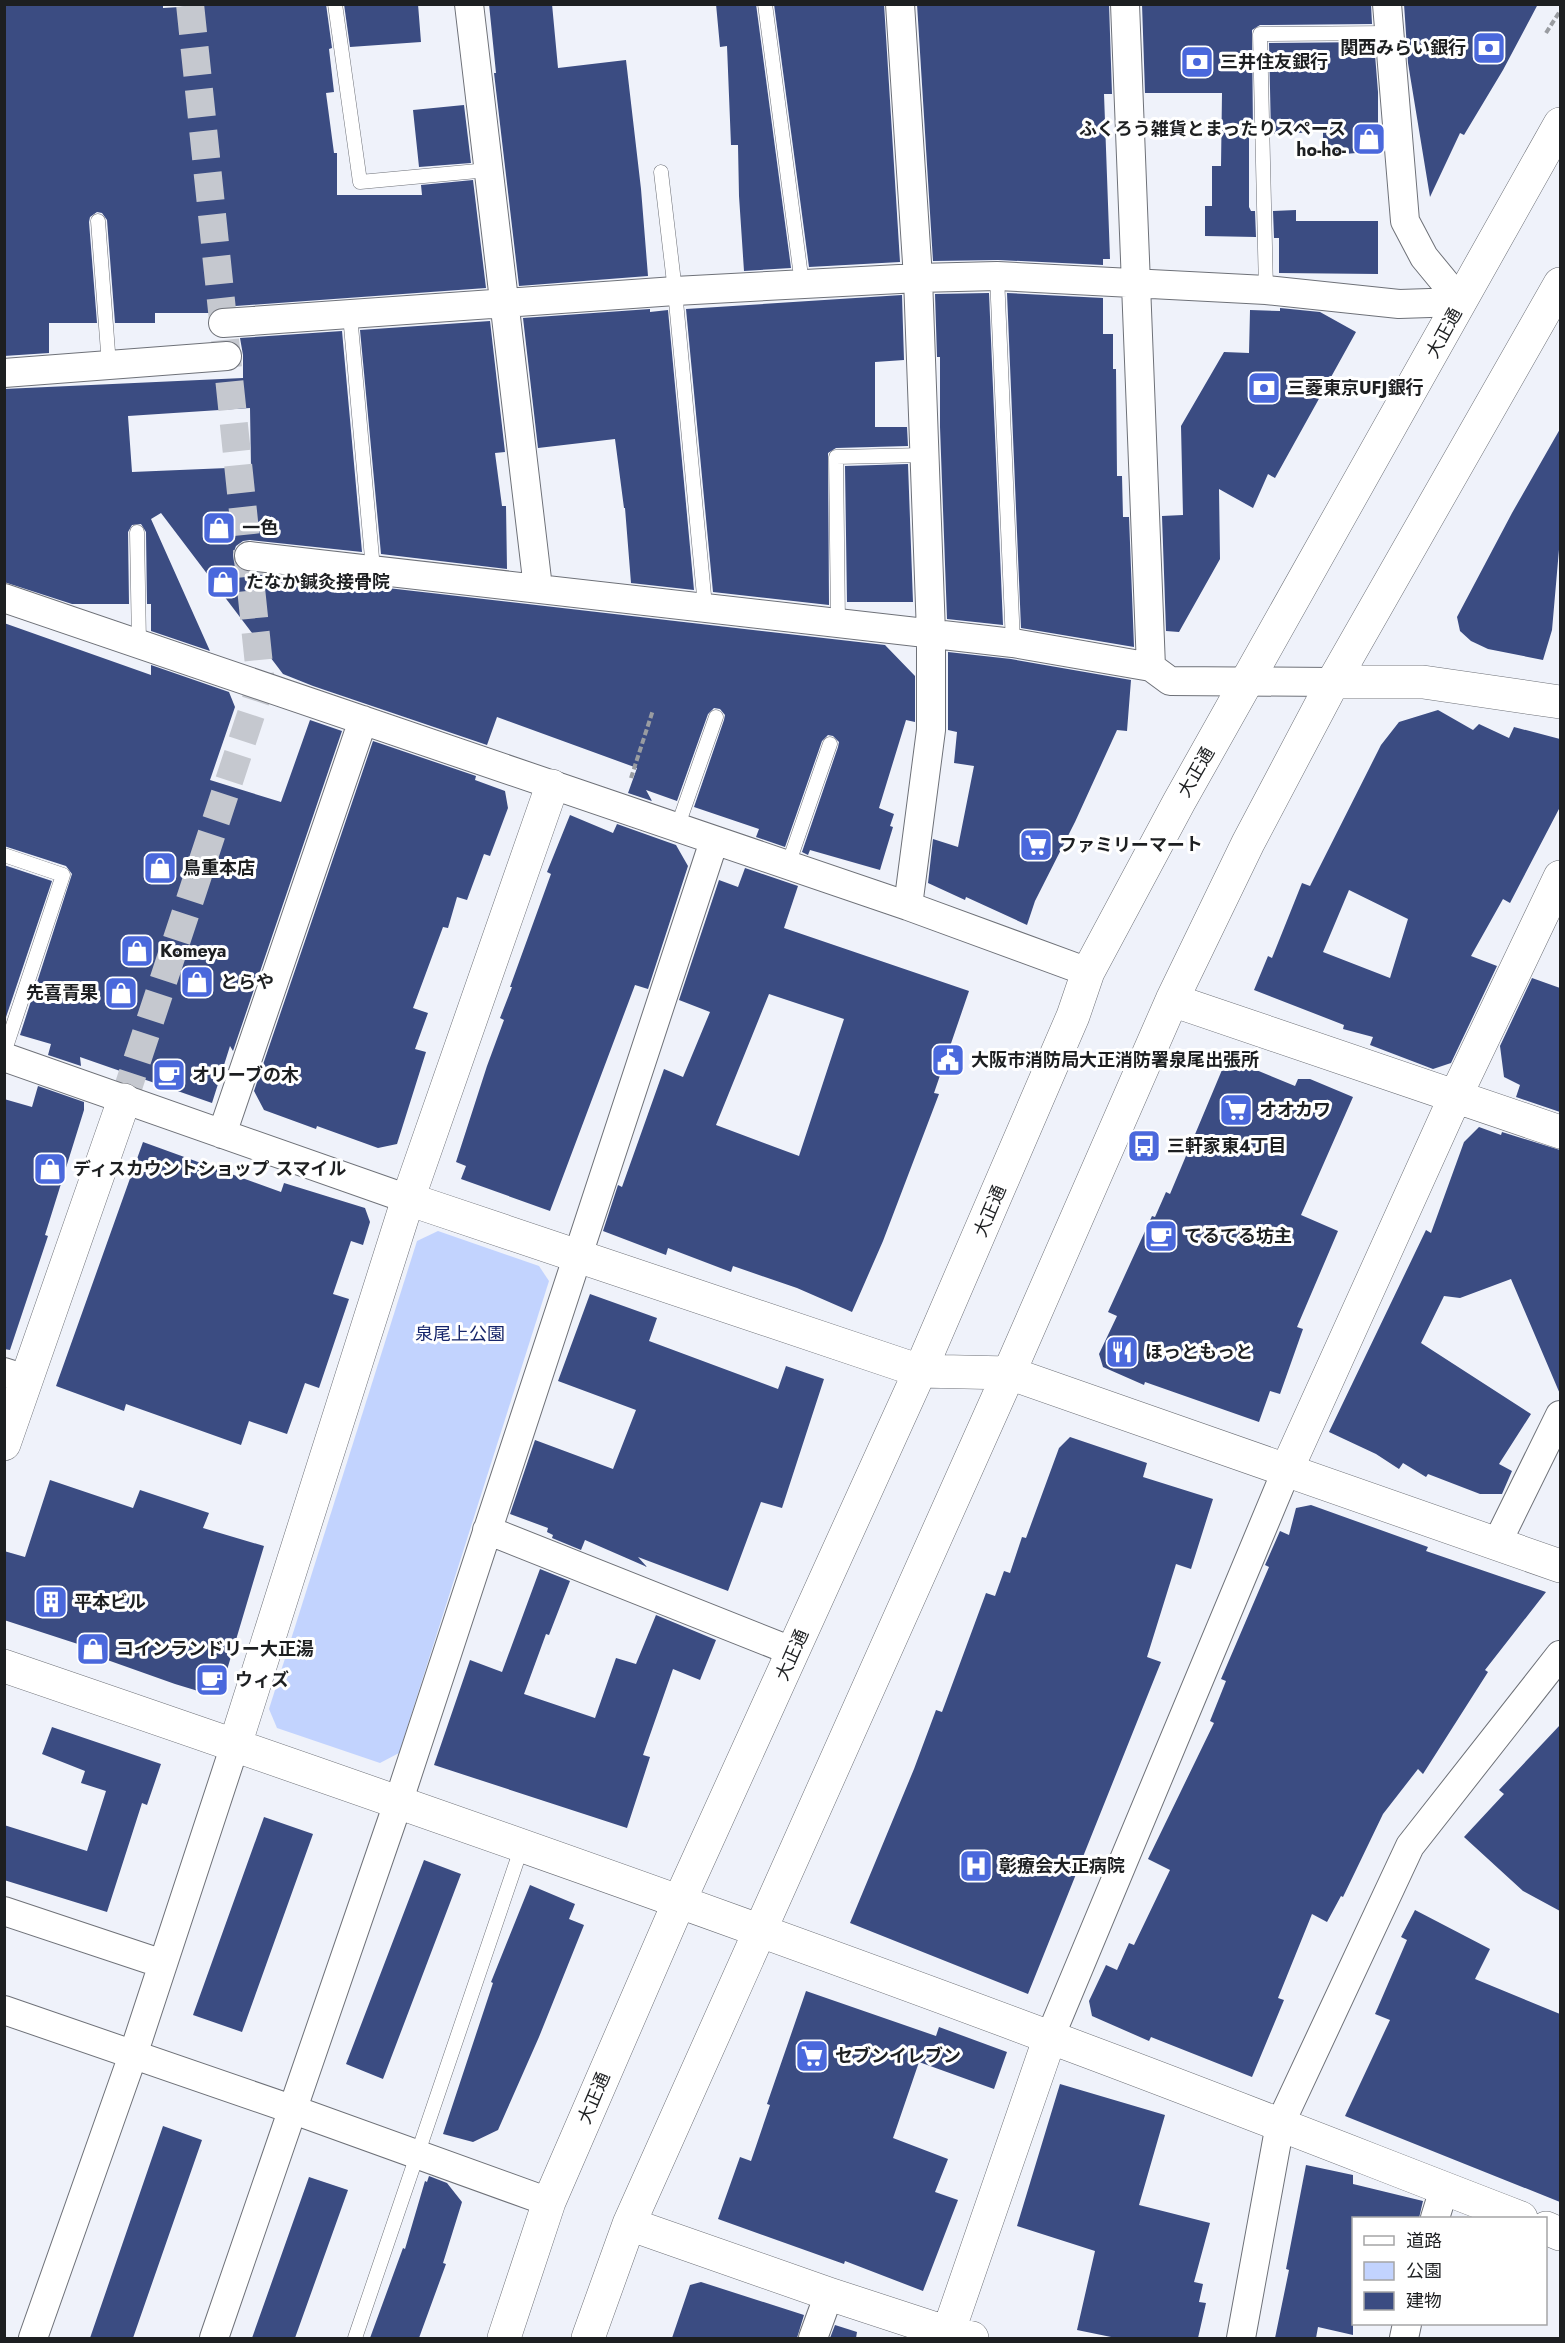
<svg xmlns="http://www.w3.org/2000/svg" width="1565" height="2343" font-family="Jost,'Noto Sans JP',sans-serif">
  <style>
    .green { fill: #c2d3fe }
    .building { fill: #3b4c82; fill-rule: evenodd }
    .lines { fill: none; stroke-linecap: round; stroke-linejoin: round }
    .street-tunnel { stroke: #c5c8cf; stroke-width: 28; stroke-dasharray: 28 14; stroke-linecap: butt }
    .lane-casing { stroke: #6e7178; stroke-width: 15 }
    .street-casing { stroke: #6e7178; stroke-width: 30 }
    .secondary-casing { stroke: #6e7178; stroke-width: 34 }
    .path { stroke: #999ca1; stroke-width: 4; stroke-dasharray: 6 3; stroke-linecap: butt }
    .lane { stroke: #fff; stroke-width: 14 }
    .street { stroke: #fff; stroke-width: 28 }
    .secondary { stroke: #fff; stroke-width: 33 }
    .labels { text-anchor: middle; stroke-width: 6; stroke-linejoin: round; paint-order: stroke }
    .poi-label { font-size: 18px; font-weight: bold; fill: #1d1f21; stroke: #fff; text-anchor: start }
    .street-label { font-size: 18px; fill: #1d1f21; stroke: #fff }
    .park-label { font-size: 18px; fill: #17266b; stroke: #fff }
  </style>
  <rect width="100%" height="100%" fill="#eff2fa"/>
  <!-- green -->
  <path class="green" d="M438,1231L539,1266L549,1281L399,1753L380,1763L277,1728L269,1709L417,1241Z"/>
  <!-- building -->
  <path class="building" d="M4,4H163V8L229,4H326L332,48L329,49L334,92L326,93L334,153H337V195H422L421,185L473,180L486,288L222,307L210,313H155V323H115L107,220L102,213L97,212L90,217L89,222L97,323H49V353L4,356Z
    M344,4H418L421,42L350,47Z
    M489,4H552L558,68L626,60L641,189L648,276L519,286L494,73H496Z
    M716,4H756L791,268L744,271L739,196L738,145H731L727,46L720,47Z
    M774,4H884L900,262L809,267Z
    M917,4H1109L1112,94H1104L1110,259H1103V265L998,260L933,261Z
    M1142,4H1371L1372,24L1260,25L1252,30L1253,134H1249V207L1251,211H1255L1256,237L1205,236V206H1212V166H1221L1222,93H1145Z
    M1404,4H1538L1503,70L1464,135L1460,133L1430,197L1408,63Z
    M1374,42L1378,92V151L1323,156V132L1271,134L1269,43Z
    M464,105L471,163L419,167L413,110Z
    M1296,210V221H1378V274L1279,273V238H1274L1273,211Z
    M989,293L1003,625L947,619L940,427V357H937L935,294Z
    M1007,293L1103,298V334H1113V369H1116L1117,476H1122L1123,517H1129L1134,647L1021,628Z
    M902,295L904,360L875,362V427H907L908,446L836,448L828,453L829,605L713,592L686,309Z
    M1280,308L1320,312L1356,332L1275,478L1268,474L1253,508L1219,489L1220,559L1179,632L1166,631L1162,516L1183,515L1181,426L1224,352L1249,353L1250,310L1280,311Z
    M650,309V312L668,310L694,590L631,583L625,508H624L615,439L538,448L523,318Z
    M490,321L505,452L495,453L502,506H506L507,569L381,554L360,330Z
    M342,331L362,552L250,540L243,541L236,546L233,554L234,562L239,569L247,572L885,645L915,676V722L906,720L879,808L894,814L890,826L893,827L880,870L810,850L808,855L802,852L838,747L839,742L833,736L828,735L822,741L785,847L756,837L759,829L694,807L724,720L725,715L720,709L714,708L708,714L677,801L646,790L652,801L628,793L637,768L497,717L487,745L313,686L283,674L161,513L151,519L210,651L151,631V604H147L146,532L141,524L132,525L128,532L129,604H72L4,582V389L243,378V355L240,338ZM250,408L251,467L132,472L128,416Z
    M1560,429V538L1552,630L1543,660L1488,649L1471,641L1460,631L1457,617L1512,513Z
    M908,464L913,602H847L845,466Z
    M4,623L151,675V665L229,692L235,707L210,780L281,802L310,720L342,731L233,1051L230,1046L212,1103L80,1057L81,1066L48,1055L51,1044L20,1035L72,874L66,866L4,846Z
    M948,652L1011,659L1131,680L1127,731L1117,730L1075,822L1035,901L1027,925L966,897L965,900L928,883L933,839L958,847L974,766L954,763L957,732L948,730Z
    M1438,710L1473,730L1479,724L1509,738L1514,727L1560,739V807L1510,903L1503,899L1471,956L1497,966L1451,1063L1433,1069L1370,1045L1373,1037L1343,1029L1344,1025L1254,990L1268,956L1272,958L1302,883L1310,886L1381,745L1399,722ZM1349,890L1408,919L1390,978L1323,952Z
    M373,741L476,776L475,780L505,791L508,808L490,856L484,854L467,900L457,897L448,928L443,927L413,1008L428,1013L415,1049L426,1052L397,1144L378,1148L317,1126L316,1129L264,1110L254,1091Z
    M570,815L613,833L617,824L676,845L688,866L648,989L635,985L550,1211L461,1179L466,1166L456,1162L487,1066L504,1020L500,1018L512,987H510L551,874L547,872Z
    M4,865L52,881L4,1023Z
    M745,868L798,886L784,928L969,991L934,1093L939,1094L883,1241L852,1312L797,1288L733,1266L731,1272L668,1248L666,1255L603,1231L618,1185L622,1187L664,1069L683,1077L710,1012L679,1000L719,880L738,887ZM769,994L844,1019L799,1156L716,1125Z
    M1532,978L1560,988V1112L1516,1097L1520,1085L1504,1077L1500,1046Z
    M1227,1058L1295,1086L1298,1079H1310L1353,1097L1301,1215L1338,1231L1297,1327L1303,1329L1280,1394L1270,1391L1259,1422L1145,1382L1144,1385L1103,1367L1099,1354L1117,1316L1108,1312L1152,1216L1155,1217L1166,1192L1170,1194Z
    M38,1086L84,1102V1110L45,1235L48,1236L10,1350L4,1349V1099L32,1107Z
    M1479,1127L1501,1135L1502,1132L1560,1150V1394L1511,1279L1460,1298L1444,1296L1421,1343L1531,1414L1499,1464L1512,1471L1502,1494H1480L1428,1474L1426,1477L1403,1463L1399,1469L1376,1454L1329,1432L1426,1230L1431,1233L1464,1142Z
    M143,1142L281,1192L284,1183L365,1208L370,1222L363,1245L351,1241L333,1294L349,1299L319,1388L305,1383L287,1434L249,1421L241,1445L126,1404L124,1411L56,1386Z
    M590,1294L657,1318L649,1341L778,1389L786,1366L824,1379L782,1508L761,1502L728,1591L638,1557L647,1567L585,1540L581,1550L552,1538L553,1535L547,1532L548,1528L510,1514L535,1440L613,1469L636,1410L558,1381Z
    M1070,1437L1147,1463L1143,1477L1213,1499L1191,1569L1176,1564L1147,1657L1161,1662L1028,1994L850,1923L914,1769L936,1710L942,1712L986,1593L995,1596L1004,1571L1010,1573L1022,1537L1026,1538L1059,1448Z
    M50,1480L133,1508L140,1490L209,1513L203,1528L264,1546L221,1690L208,1694L175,1684L82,1651L84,1646L4,1620V1551L25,1557Z
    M1311,1505L1428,1547L1426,1551L1546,1592L1485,1670L1488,1672L1423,1774L1418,1769L1383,1814L1343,1897L1341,1896L1327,1922L1312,1914L1278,1998L1284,2000L1252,2077L1151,2037L1149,2041L1092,2016L1089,2001L1106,1965L1117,1970L1129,1943L1134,1945L1170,1870L1148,1859L1214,1723L1210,1721L1226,1681L1221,1679L1269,1567L1265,1565L1280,1531L1289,1535L1296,1508Z
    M540,1569L570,1581L549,1635L546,1634L524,1694L595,1718L616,1658L636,1664L656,1615L716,1640L700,1680L673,1669L643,1755L650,1757L627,1828L434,1765L470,1660L502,1672Z
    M1560,1725V1911L1523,1891L1464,1837L1504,1794L1499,1790Z
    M52,1727L161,1764L147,1805L142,1803L107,1912L4,1880V1825L87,1851L106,1791L81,1783L85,1771L42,1754Z
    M264,1817L313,1834L242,2032L193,2015Z
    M424,1860L461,1874L383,2079L346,2064Z
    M530,1885L575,1904L569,1919L584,1925L539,2037L498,2130L473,2142L443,2134L493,1983L491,1982Z
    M1415,1910L1490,1949L1475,1979L1560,2014V2202L1345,2116L1390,2020L1375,2014L1407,1940L1401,1937Z
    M806,1991L936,2036L939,2027L1007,2052L994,2089L919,2062L893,2138L948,2159L935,2192L958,2200L923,2291L845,2261L844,2264L718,2219L740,2157L751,2161L770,2105L767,2104Z
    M1060,2084L1165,2115L1139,2205L1210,2223L1194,2282L1203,2284L1199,2302L1206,2303L1198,2338H1116L1077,2330L1095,2251L1017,2226Z
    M163,2126L202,2140L133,2338H90Z
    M1306,2165L1353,2175V2184L1423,2201L1419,2218H1353V2335L1318,2327L1316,2338H1275L1289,2270L1286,2269Z
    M429,2176L447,2183L462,2202L443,2263L446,2264L419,2338H370L403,2248L405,2249L425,2181L427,2182Z
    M309,2177L348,2190L295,2338H252Z
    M701,2282L804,2315L797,2338H672L690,2285Z
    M835,2325L857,2332L856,2338H830Z"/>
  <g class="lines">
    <!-- street-tunnel -->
    <path class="street-tunnel" d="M124,1100L261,684L190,4"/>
    <!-- lane casing -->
    <g class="lane-casing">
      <path id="lane" d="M335,4L360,182L488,170
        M765,4L802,284
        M661,172L675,291L705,606
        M98,221L109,365
        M997,276L1013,643
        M1266,290L1260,34L1389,33
        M350,315L373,569
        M137,532L139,643
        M838,622L836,457L924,455
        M677,828L716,717
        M4,855L63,875L4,1053
        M788,865L830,744
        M355,2338L522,1846"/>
    </g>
    <!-- street casing -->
    <g class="street-casing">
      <path id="street" d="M469,4L538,588
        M900,4L918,278L931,633V730L908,906
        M1125,4L1151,667
        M1387,4L1405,221L1424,257L1461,302
        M223,323L675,291L918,278L997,276L1266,290L1399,304L1461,302
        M4,373L227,356
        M249,556L1013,643L1151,667L1170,681L1333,682
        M4,598L908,906L1088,972
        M4,1057L408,1199
        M222,1134L363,720
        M4,1372L26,1379
        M487,1530L794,1652
        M1497,1543L1560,1415
        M4,1911L163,1964
        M4,2010L294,2110L549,2202
        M1050,2037L1287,1469
        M1435,2218L1444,2189
        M33,2338L133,2055L235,1745
        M214,2338L398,1803L714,841
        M813,2338L829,2294
        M1241,2338L1280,2124L1410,1846L1560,1655
        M1404,2338L1407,2324"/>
    </g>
    <!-- secondary casing -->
    <g class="secondary-casing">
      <path id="secondary" d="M1333,682H1423L1560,702
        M1172,1000L1560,1132
        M408,1199L920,1371L1009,1373L1560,1566
        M4,1444L124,1100
        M1287,1469L1456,1095L1560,877
        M4,1666C355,1786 705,1908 1052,2038C1209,2096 1365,2158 1521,2218
        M235,1745L408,1199L552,786
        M629,2224L829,2294L948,2333L972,2338
        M1546,2228L1560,2234
        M504,2338L549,2202L679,1902L920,1371L1073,1016L1088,972L1179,802L1560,124
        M588,2338L629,2224L1009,1373L1172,1000L1248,843L1333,682L1560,284
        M948,2338V2333L1050,2037"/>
    </g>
    <!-- path -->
    <path class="path" d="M1546,33L1560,11
      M631,778L653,710"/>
    <!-- lane -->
    <use href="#lane" class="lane"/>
    <!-- street -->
    <use href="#street" class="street"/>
    <!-- secondary -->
    <use href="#secondary" class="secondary"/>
  </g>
  <!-- icons -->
  <defs>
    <g id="bank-square" transform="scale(1.725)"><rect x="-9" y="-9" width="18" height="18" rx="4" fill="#4a68dc" stroke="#fff"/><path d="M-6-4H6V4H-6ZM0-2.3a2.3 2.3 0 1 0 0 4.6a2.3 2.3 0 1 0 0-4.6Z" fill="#fff"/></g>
    <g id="shop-square" transform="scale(1.725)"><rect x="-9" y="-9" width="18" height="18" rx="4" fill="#4a68dc" stroke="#fff"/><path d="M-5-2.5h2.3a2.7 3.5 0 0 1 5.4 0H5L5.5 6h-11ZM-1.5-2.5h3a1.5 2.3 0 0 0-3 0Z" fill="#fff"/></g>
    <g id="supermarket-square" transform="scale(1.725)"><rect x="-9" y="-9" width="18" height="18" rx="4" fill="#4a68dc" stroke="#fff"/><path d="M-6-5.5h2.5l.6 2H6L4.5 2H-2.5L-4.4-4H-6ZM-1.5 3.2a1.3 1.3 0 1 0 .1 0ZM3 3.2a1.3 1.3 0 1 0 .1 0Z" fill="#fff"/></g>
    <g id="civic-square" transform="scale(1.725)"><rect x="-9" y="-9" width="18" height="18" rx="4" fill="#4a68dc" stroke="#fff"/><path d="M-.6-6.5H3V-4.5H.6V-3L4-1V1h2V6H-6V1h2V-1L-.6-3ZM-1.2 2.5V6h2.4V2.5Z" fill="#fff"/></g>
    <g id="cafe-square" transform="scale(1.725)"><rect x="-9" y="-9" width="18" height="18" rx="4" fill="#4a68dc" stroke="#fff"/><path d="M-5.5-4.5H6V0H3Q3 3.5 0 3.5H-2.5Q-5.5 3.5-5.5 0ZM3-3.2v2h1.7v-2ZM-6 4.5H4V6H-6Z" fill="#fff"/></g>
    <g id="bus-square" transform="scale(1.725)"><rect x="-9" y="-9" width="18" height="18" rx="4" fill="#4a68dc" stroke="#fff"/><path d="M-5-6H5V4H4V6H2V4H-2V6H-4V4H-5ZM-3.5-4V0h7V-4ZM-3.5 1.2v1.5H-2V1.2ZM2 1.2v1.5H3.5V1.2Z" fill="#fff"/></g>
    <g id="restaurant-square" transform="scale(1.725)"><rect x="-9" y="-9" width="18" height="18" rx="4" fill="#4a68dc" stroke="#fff"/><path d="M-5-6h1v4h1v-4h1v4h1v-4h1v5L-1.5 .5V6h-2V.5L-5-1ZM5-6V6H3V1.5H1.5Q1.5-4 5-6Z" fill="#fff"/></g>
    <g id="building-square" transform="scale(1.725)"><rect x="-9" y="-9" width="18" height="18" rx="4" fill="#4a68dc" stroke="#fff"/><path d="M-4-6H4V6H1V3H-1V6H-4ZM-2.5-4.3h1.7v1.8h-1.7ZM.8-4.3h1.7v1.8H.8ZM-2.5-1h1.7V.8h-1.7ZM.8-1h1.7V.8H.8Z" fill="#fff"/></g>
    <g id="hospital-square" transform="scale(1.725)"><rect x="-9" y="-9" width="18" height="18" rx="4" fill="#4a68dc" stroke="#fff"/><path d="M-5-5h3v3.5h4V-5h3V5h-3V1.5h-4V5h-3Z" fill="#fff"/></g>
  </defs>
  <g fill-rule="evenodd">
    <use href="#bank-square" x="1489" y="48"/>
    <use href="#bank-square" x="1197" y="62"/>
    <use href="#shop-square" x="1369" y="139"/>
    <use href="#bank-square" x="1264" y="388"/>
    <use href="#shop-square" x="219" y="528"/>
    <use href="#shop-square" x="223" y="582"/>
    <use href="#supermarket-square" x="1036" y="845"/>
    <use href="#shop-square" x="160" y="868"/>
    <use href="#shop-square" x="137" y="951"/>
    <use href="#shop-square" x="197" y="982"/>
    <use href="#shop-square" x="121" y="993"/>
    <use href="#civic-square" x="948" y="1060"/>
    <use href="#cafe-square" x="169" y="1075"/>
    <use href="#supermarket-square" x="1236" y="1110"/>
    <use href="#bus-square" x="1144" y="1146"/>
    <use href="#shop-square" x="50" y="1169"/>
    <use href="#cafe-square" x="1161" y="1236"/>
    <use href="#restaurant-square" x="1122" y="1352"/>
    <use href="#building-square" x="51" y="1602"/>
    <use href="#shop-square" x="93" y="1649"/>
    <use href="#cafe-square" x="212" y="1680"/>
    <use href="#hospital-square" x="976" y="1866"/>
    <use href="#supermarket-square" x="812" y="2056"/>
  </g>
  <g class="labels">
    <!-- poi labels -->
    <g class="poi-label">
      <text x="1466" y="54" text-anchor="end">関西みらい銀行</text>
      <text x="1220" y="68">三井住友銀行</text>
      <text x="1346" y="135" text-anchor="end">ふくろう雑貨とまったりスペース<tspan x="1346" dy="21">ho-ho-</tspan></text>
      <text x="1287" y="394">三菱東京UFJ銀行</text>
      <text x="242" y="534">一色</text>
      <text x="246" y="588">たなか鍼灸接骨院</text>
      <text x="1059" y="851">ファミリーマート</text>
      <text x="183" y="874">鳥重本店</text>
      <text x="160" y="957">Komeya</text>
      <text x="220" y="988">とらや</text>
      <text x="98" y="999" text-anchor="end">先喜青果</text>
      <text x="971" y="1066">大阪市消防局大正消防署泉尾出張所</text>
      <text x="192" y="1081">オリーブの木</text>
      <text x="1259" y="1116">オオカワ</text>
      <text x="1167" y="1152">三軒家東４丁目</text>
      <text x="73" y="1175">ディスカウントショップ スマイル</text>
      <text x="1184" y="1242">てるてる坊主</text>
      <text x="1145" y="1358">ほっともっと</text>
      <text x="74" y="1608">平本ビル</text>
      <text x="116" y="1655">コインランドリー大正湯</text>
      <text x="235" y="1686">ウィズ</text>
      <text x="999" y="1872">彰療会大正病院</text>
      <text x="835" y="2062">セブンイレブン</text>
    </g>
    <!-- street labels -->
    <g class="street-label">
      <text transform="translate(1444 333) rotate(-61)" y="6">大正通</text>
      <text transform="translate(1196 772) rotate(-60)" y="6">大正通</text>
      <text transform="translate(990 1211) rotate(-67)" y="6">大正通</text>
      <text transform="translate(792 1655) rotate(-66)" y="6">大正通</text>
      <text transform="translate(594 2098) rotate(-67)" y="6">大正通</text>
    </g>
    <!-- park labels -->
    <g class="park-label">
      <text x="460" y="1340">泉尾上公園</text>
    </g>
  </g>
  <!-- border -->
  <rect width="1565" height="2343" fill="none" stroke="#1d1f21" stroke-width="12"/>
  <!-- legend -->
  <rect x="1352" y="2217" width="195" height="108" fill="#ffffff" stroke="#a5a5a6" stroke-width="1.5"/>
  <rect x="1364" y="2236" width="30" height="9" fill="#ffffff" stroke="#a5a5a6" stroke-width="1.5"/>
  <text x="1406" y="2247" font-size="18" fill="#1d1f21">道路</text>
  <rect x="1364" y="2262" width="30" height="18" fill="#c2d3fe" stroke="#a5a5a6" stroke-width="1.5"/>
  <text x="1406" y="2277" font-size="18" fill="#1d1f21">公園</text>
  <rect x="1364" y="2292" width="30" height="18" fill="#3b4c82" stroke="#a5a5a6" stroke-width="1.5"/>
  <text x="1406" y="2307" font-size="18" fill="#1d1f21">建物</text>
</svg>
